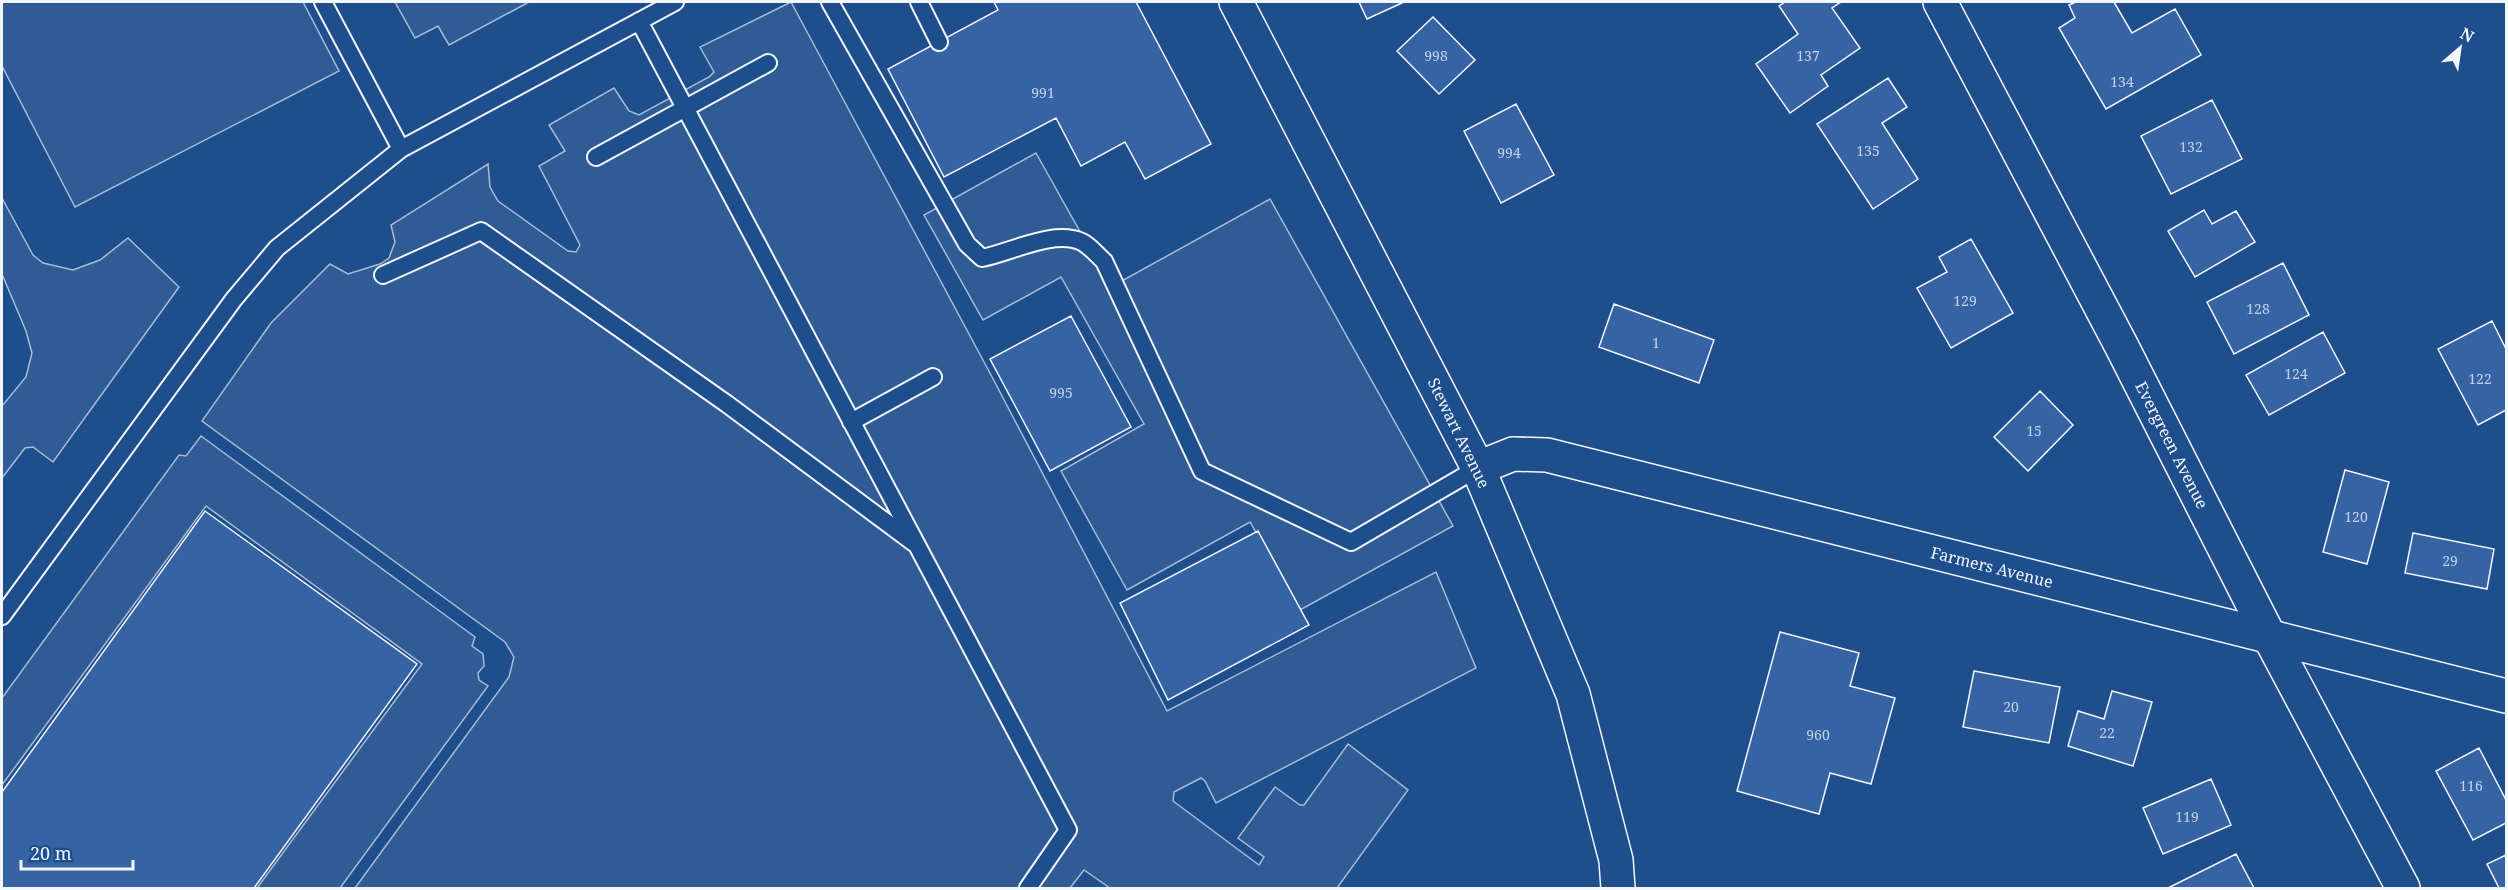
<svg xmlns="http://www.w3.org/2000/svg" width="2508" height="890" font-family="'Noto Serif',serif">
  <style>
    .built { fill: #305b95; stroke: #a8bbd7; stroke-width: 1.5 }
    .building { fill: #3563a3; stroke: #f2f6ff; stroke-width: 1.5 }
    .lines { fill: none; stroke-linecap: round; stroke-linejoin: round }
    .lane-casing { stroke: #f2f6ff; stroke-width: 20 }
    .street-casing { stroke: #f2f6ff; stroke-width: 36 }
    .secondary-casing { stroke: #f2f6ff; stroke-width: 36 }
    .lane { stroke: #1f4e8c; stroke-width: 16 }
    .street { stroke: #1f4e8c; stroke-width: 33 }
    .secondary { stroke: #1f4e8c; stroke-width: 33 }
    .labels { text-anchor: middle; stroke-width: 4.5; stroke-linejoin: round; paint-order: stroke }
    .number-label { font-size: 14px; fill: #c3d1e8 }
    .street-label { font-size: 16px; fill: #f2f6ff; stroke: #1f4e8c }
  </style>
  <rect width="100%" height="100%" fill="#1f4e8c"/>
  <!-- built -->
  <path class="built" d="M2,2H303L339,71L75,207L2,66Z
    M395,2H529L449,45L438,26L415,38Z
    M791,2L991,375L1167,711L1436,572L1476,668L1216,803L1205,781L1201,778L1174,792L1173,801L1259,865L1264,857L1238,838L1275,787L1300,805H1304L1348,744L1408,790L1337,888H1110L1084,870L1070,888H355L509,677L514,657L505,642L202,421L271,323L330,264L348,274L380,264L389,258L395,242L391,225L488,164L490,187L498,201L568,251L576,252L580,245L539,166L565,151L549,125L614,88L629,111L639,115L709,77L714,72L700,47Z
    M1036,153L1111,287L1270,199L1453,526L1300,610L1250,522L1127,590L1061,471L1144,424L1061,277L983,320L924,215Z
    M2,198L33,255L43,263L73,270L100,260L128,238L179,287L53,462L33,447L25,448L2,478V406L26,377L32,353L26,331L2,274Z
    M201,436L475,637L472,646L483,654L484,666L478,673L479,680L488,686L340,888H257L422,664L206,506L2,785V698L179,455L186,456Z"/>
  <!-- building -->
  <path class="building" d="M994,2H1136L1211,144L1145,179L1125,142L1081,166L1056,118L944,177L888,69L998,10Z
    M1359,2H1404L1367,19Z
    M1785,2H1841L1832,8L1860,48L1821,75L1828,86L1790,113L1756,64L1798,34L1779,6Z
    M2076,2H2114L2132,33L2175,9L2201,55L2106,109L2059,28L2075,18L2069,5Z
    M1433,17L1475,60L1439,94L1397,51Z
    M1888,78L1907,107L1882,123L1918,179L1873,209L1817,124Z
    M2212,100L2242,159L2171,194L2141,136Z
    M1516,104L1554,175L1501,203L1464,131Z
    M2204,210L2212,224L2236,211L2255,242L2195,277L2168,231Z
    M1971,239L2013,313L1951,348L1917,288L1947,272L1939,257Z
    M2283,263L2309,315L2234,354L2207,302Z
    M1614,304L1714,340L1699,383L1599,347Z
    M1071,316L1131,427L1050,471L990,359Z
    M2492,321L2506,349V410L2478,425L2438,349Z
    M2323,332L2345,373L2269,415L2246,375Z
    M2040,391L2073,425L2028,471L1994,437Z
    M2345,470L2389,482L2367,564L2323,552Z
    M205,511L417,664L254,888H2V792Z
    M1258,531L1309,625L1168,700L1120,603Z
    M2413,533L2494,549L2487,589L2405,573Z
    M1780,632L1859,653L1850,686L1895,698L1871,784L1830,773L1819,814L1737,791Z
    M1974,671L2060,687L2049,743L1963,727Z
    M2112,691L2152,702L2133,766L2068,746L2078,711L2104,719Z
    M2479,748L2506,800V823L2473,840L2436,771Z
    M2211,779L2231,825L2163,854L2143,808Z
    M2236,854L2254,888H2168Z
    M2506,855V888H2499L2487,864Z"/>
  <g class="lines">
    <!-- lane casing -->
    <g class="lane-casing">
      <path id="lane" d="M323,2L401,149
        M830,2L967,244L982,258C1012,252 1054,229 1082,242C1090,246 1097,255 1104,261L1202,471L1351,542L1478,468
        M919,2L939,42
        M639,21L1068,830L1028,888
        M596,157L768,63
        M383,275L481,231L727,404L914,543
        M851,422L933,377
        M2,616L234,299L277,248L401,149L675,2"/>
    </g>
    <!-- street casing -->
    <g class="street-casing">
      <path id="street" d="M1940,2L2121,345L2269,636L2403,888"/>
    </g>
    <!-- secondary casing -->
    <g class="secondary-casing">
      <path id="secondary" d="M1236,2L1478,468L1573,694L1616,860L1618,888
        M1478,468L1513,454L1547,455L2506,696"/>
    </g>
    <!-- lane -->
    <use href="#lane" class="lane"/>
    <!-- street -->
    <use href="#street" class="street"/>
    <!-- secondary -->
    <use href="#secondary" class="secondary"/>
  </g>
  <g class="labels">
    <!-- number labels -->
    <g class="number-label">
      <text x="1436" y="61">998</text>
      <text x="1808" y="61">137</text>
      <text x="2122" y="87">134</text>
      <text x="1043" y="98">991</text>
      <text x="2191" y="152">132</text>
      <text x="1868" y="156">135</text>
      <text x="1509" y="158">994</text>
      <text x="1965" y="306">129</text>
      <text x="2258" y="314">128</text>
      <text x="1656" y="348">1</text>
      <text x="2296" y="379">124</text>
      <text x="2480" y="384">122</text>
      <text x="1061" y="398">995</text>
      <text x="2034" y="436">15</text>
      <text x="2356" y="522">120</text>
      <text x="2450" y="566">29</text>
      <text x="2011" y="712">20</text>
      <text x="2107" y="738">22</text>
      <text x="1818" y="740">960</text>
      <text x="2471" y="791">116</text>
      <text x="2187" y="822">119</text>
    </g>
    <!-- street labels -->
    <g class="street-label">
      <text transform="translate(1459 433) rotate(64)" y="6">Stewart Avenue</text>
      <text transform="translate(2172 445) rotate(63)" y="6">Evergreen Avenue</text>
      <text transform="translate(1992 567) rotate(14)" y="6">Farmers Avenue</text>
    </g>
  </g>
  <!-- border -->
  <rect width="2508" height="890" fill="none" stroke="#f2f6ff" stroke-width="6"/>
  <!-- north arrow -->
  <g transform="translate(2460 48) rotate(29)" stroke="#1f4e8c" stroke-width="4.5" paint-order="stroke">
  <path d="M0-4.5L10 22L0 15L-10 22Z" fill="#f2f6ff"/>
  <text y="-9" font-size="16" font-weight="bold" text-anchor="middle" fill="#f2f6ff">N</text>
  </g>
  <!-- scale -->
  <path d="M21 860v9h112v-9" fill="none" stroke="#f2f6ff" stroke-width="3"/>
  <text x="30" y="860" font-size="18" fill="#f2f6ff" stroke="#1f4e8c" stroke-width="4.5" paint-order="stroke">20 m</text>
</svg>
